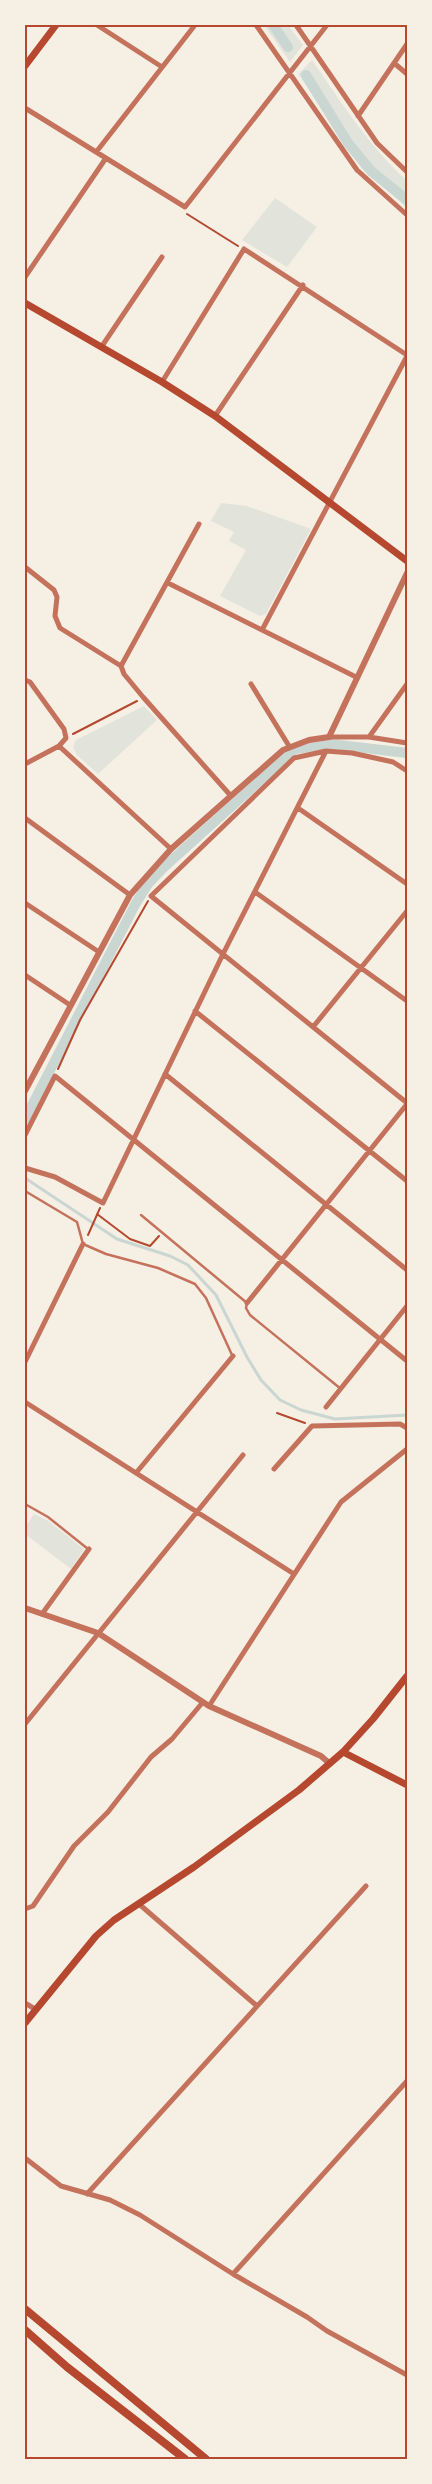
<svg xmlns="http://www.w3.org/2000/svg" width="432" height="2484" font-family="'Asap Condensed',sans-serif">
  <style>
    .green { fill: #e2e4dc }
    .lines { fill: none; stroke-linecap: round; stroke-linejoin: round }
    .stream { stroke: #c9d6d2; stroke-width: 3 }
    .canal { stroke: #c9d6d2; stroke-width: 10 }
    .path { stroke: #b5482f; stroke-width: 2 }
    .service { stroke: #c5725c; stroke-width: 2.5 }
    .minor { stroke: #c5725c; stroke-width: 5 }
    .tertiary { stroke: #c5725c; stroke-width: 6 }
    .secondary { stroke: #b5482f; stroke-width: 7 }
    .primary { stroke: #b5482f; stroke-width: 8 }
    .neatline { fill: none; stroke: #b5482f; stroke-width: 2 }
  </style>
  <rect width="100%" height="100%" fill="#f6efe4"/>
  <!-- green -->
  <path class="green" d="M264,25H288L303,45L290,62Z
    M312,60C341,102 369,146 407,181V208L361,167L298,74Z
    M275,198L317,227L287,267L242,240Z
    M221,503L247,506L311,529L266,614L260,616L220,596L246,550L229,541L234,532L211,521Z
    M144,706L157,720L98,774L77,755L73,747L76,740Z
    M34,1514L47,1520L84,1549L71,1569L25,1534V1528Z"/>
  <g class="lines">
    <!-- stream -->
    <path class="stream" d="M25,1178L117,1239L170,1256L188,1265L216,1295L247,1357L261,1380L280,1400L301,1410L335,1419L407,1415"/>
    <!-- canal -->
    <path class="canal" d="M273,25L288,47
      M306,75L348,143L371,171L407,200
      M25,1119L136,903L148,884L163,868L295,749L331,744L407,753"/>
    <!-- path -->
    <path class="path" d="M187,214L238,246
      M73,734L137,701
      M58,1069L80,1020L148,901
      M97,1214L130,1239L150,1246L159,1236
      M88,1235L100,1208
      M277,1413L305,1423"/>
    <!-- service -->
    <path class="service" d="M25,1191L77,1222L83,1244L106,1254L158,1268L195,1284L206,1298L232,1355
      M141,1215L247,1303L246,1308L250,1315L341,1389
      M25,1504L48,1517L88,1549"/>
    <!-- minor -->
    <path class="minor" d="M97,25L162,67
      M256,25L357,170L407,215
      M296,25L377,143L407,172
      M394,63L407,74
      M25,108L185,207L327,25
      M358,116L407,44
      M97,151L195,25
      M25,277L106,158
      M102,346L162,257
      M162,382L244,249L407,355
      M215,416L303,285
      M25,567L54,590L57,597L55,616L60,628L121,666L124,674L143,697L231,796
      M168,583L356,677
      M262,630L407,356
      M121,666L199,524
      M25,680L30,682L64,729L66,738L59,746L171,849
      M251,684L289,746
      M329,737H369L407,743
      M369,737L407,684
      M25,764L59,746
      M407,771L393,762L352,753L326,751L294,758L151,896L407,1103
      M298,808L407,884
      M25,818L130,895
      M255,892L407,1001
      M25,903L99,952
      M25,975L70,1005
      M195,1011L407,1181
      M313,1027L407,911
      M165,1074L407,1270
      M25,1135L55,1076L407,1361
      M25,1168L55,1177L103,1203L223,954L326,751
      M247,1303L407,1104
      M25,1362L83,1244
      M25,1402L294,1574
      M326,1407L407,1306
      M274,1469L312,1426L400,1424L407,1428
      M136,1473L233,1356
      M42,1614L89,1549
      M209,1706L341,1502L407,1449
      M25,1724L243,1455
      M139,1904L257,2006
      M25,1909L33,1906L74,1846L108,1812L151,1757L172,1739L203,1702
      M25,2003L35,2009
      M25,2158L61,2186L110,2200L140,2215L233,2274L307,2317L327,2331L407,2375
      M87,2194L366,1886
      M233,2274L407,2081"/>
    <!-- tertiary -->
    <path class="tertiary" d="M25,1091L130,895L171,849L283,750L309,740L329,737L407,573
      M25,1608L98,1633L209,1706L321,1756L329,1763"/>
    <!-- secondary -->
    <path class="secondary" d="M25,66L56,25
      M25,303L162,382L215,416L407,561
      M343,1752L407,1785
      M25,2023L96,1936L114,1920L194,1867L299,1790L343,1752L373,1719L407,1676"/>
    <!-- primary -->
    <path class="primary" d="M25,2309L206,2459
      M25,2330L67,2367L185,2459"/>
  </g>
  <!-- border -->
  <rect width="432" height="2484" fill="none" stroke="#f6efe4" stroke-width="52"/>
  <rect x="26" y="26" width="380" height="2432" class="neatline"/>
</svg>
